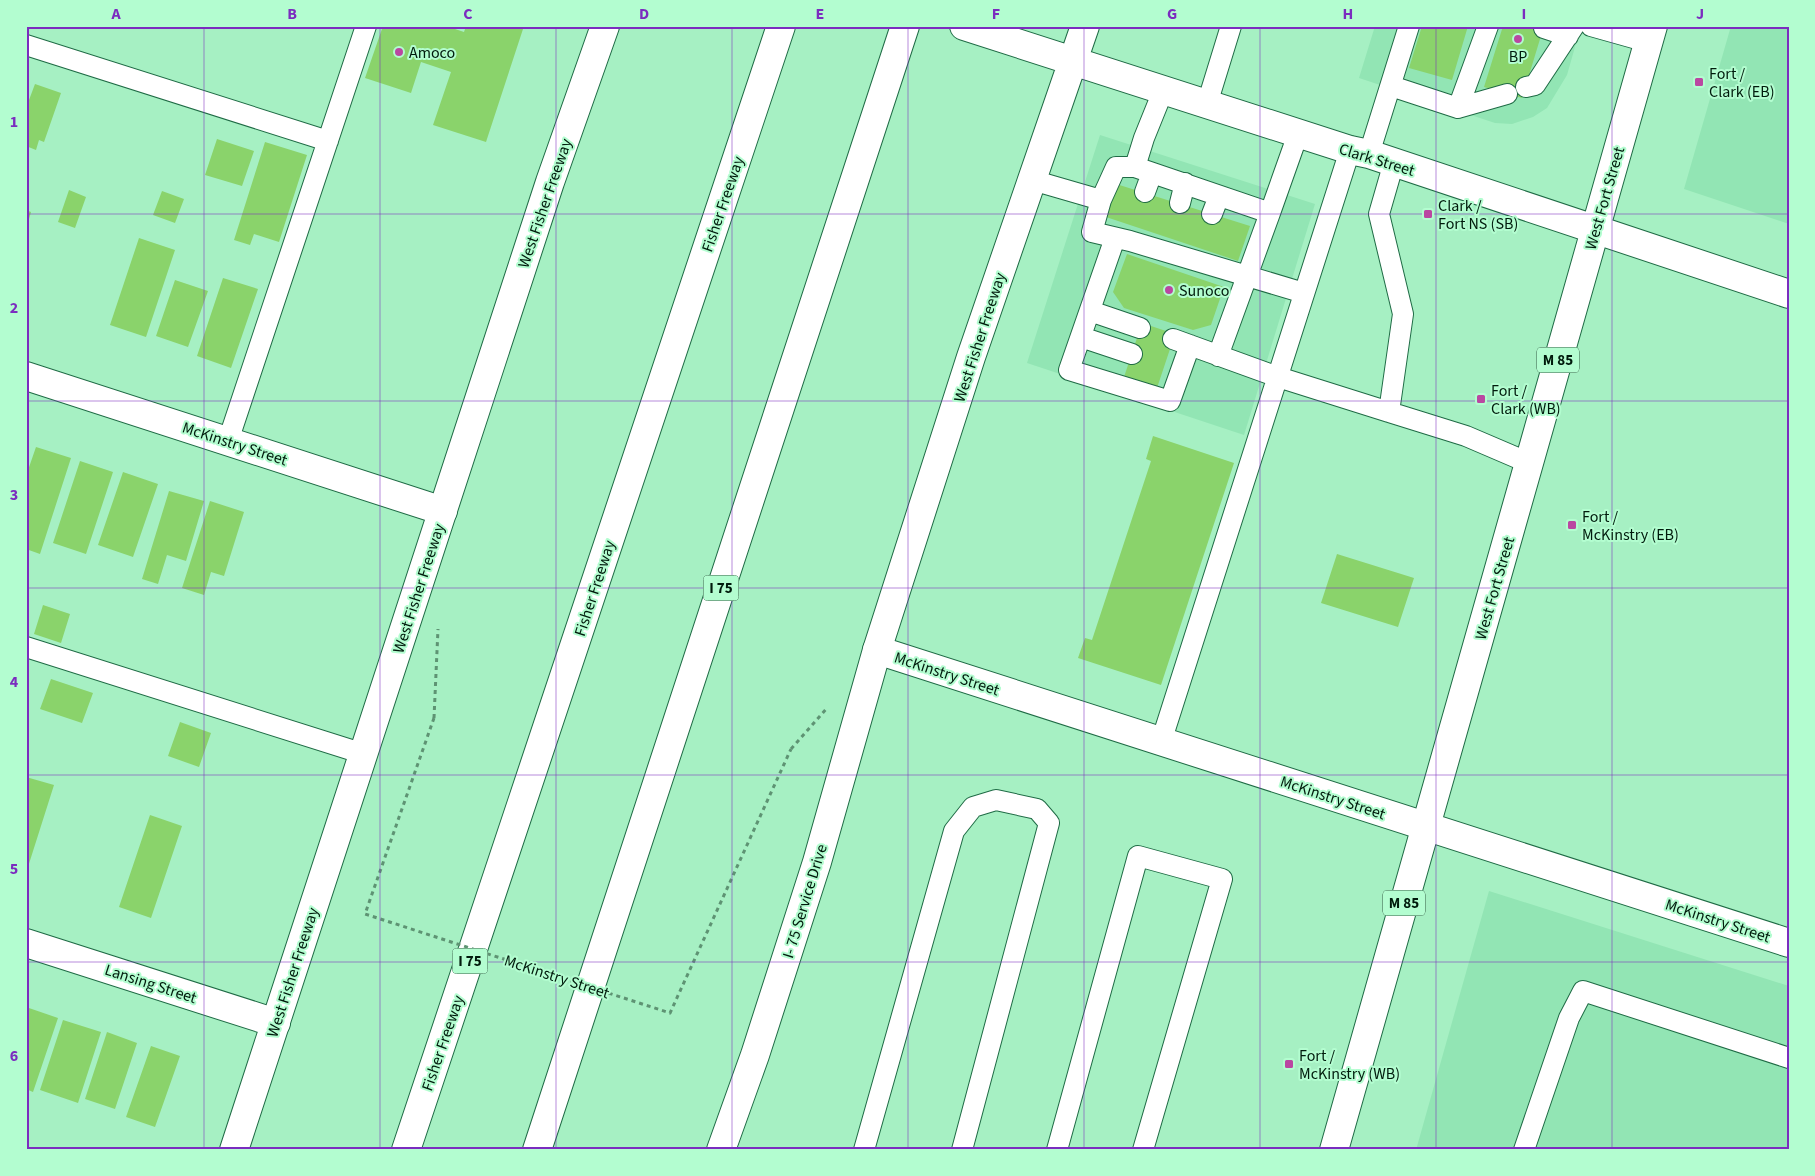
<svg xmlns="http://www.w3.org/2000/svg" width="1815" height="1176" font-family="'Source Sans 3',sans-serif">
  <style>
    .built { fill: #92e5b4 }
    .building { fill: #8ad36b }
    .lines { fill: none; stroke-linecap: round; stroke-linejoin: round }
    .lane-casing { stroke: #1f6b45; stroke-width: 22 }
    .street-casing { stroke: #1f6b45; stroke-width: 30 }
    .secondary-casing { stroke: #1f6b45; stroke-width: 30 }
    .primary-casing { stroke: #1f6b45; stroke-width: 30 }
    .highway-casing { stroke: #1f6b45; stroke-width: 30 }
    .path { stroke: #5e9373; stroke-width: 3; stroke-dasharray: 4 4; stroke-linecap: butt }
    .lane { stroke: #fff; stroke-width: 20 }
    .street { stroke: #fff; stroke-width: 28 }
    .secondary { stroke: #fff; stroke-width: 28 }
    .primary { stroke: #fff; stroke-width: 28 }
    .highway { stroke: #fff; stroke-width: 28 }
    .path-bridge { stroke: #5e9373; stroke-width: 3; stroke-dasharray: 4 4; stroke-linecap: butt }
    .grid { fill: none; stroke: #7b2cbf; stroke-width: 1; stroke-opacity: 0.55 }
    .poi-dot { fill: #ba47a1; stroke: #b3fdd0; stroke-width: 2 }
    .labels { text-anchor: middle; stroke-width: 4; stroke-linejoin: round; paint-order: stroke }
    .shield { fill: #b3fdd0; stroke: #365f47; stroke-width: 1 }
    .shield-label { font-size: 15px; font-weight: bold; fill: #001b0c }
    .poi-label { font-size: 16px; fill: #001b0c; stroke: #b3fdd0; text-anchor: start }
    .street-label { font-size: 16px; fill: #001b0c; stroke: #b3fdd0 }
    .neatline { fill: none; stroke: #7b2cbf; stroke-width: 2 }
    .grid-label { font-size: 16px; text-anchor: middle; font-weight: bold; fill: #7b2cbf }
  </style>
  <rect width="100%" height="100%" fill="#a6f0c3"/>
  <!-- built -->
  <path class="built" d="M1375,26H1581L1567,75L1547,108L1533,117L1512,124L1495,123L1359,78Z
    M1731,26H1789V224L1684,189Z
    M1100,135L1315,204L1244,435L1027,363Z
    M1489,891L1789,986V1150H1416Z"/>
  <!-- building -->
  <path class="building" d="M383,26H446L464,32L466,26H524L486,142L433,125L451,72L421,62L411,93L365,78Z
    M1422,26H1468L1452,80L1409,68Z
    M1503,26H1544L1522,98L1484,87Z
    M35,84L61,93L44,142L39,140L36,150L26,146V108Z
    M217,139L254,151L242,186L205,175Z
    M265,142L307,155L279,242L254,234L250,245L234,240Z
    M1113,183L1250,226L1238,261L1103,216Z
    M69,190L86,197L75,228L58,222Z
    M162,191L184,199L175,223L153,215Z
    M26,210L31,212L27,226H26Z
    M139,238L175,250L146,337L110,325Z
    M1127,254L1224,287L1211,325L1193,330L1124,308L1113,292Z
    M223,278L258,289L231,368L197,356Z
    M175,280L208,291L188,347L156,336Z
    M1142,323L1175,334L1156,391L1123,380Z
    M1153,436L1234,463L1161,685L1078,658L1085,638L1092,640L1151,461L1146,459Z
    M36,447L71,458L40,554L26,549V476Z
    M80,461L113,472L86,554L53,543Z
    M123,472L158,484L133,557L98,545Z
    M169,491L204,501L186,561L167,555L158,584L142,579Z
    M210,501L244,512L224,576L211,572L204,595L182,588Z
    M1337,554L1414,578L1398,627L1321,603Z
    M43,605L70,614L61,643L34,634Z
    M51,679L93,693L82,723L40,709Z
    M180,722L211,733L199,767L168,756Z
    M26,777L54,785L27,870H26Z
    M150,815L182,826L151,918L119,907Z
    M26,1007L58,1018L33,1092L26,1089Z
    M63,1020L101,1032L78,1103L40,1090Z
    M107,1032L137,1043L115,1109L85,1099Z
    M151,1046L180,1056L155,1127L126,1117Z"/>
  <g class="lines">
    <!-- lane casing -->
    <g class="lane-casing">
      <path id="lane" d="M1591,26L1648,42
        M1544,28L1568,36
        M26,45L328,141
        M1391,86L1458,108L1507,94
        M1526,87L1535,85L1574,26
        M1163,91L1144,138L1135,167L1270,213L1298,134
        M1207,104L1231,26
        M1458,108L1488,26
        M1369,154L1409,26
        M1394,162L1379,214L1403,314L1389,412L1466,436L1529,463
        M1032,180L1101,200L1092,232L1130,241L1304,293
        M1145,192L1152,173
        M1101,200L1116,167H1135
        M1180,203L1185,183
        M1212,214L1219,196
        M1115,238L1069,370L1170,401L1190,345
        M1090,311L1140,328
        M1081,337L1132,354
        M1173,339L1278,377L1389,412
        M1218,356L1270,213
        M228,441L366,26
        M26,647L364,754
        M1161,742L1350,150
        M864,1150L954,831L973,807L996,800L1037,809L1049,823L962,1150
        M1057,1150L1138,856L1222,879L1143,1150
        M1524,1150L1569,1018L1583,991L1789,1058"/>
    </g>
    <!-- street casing -->
    <g class="street-casing">
      <path id="street" d="M26,376L443,511
        M877,650L1789,943
        M26,943L276,1023"/>
    </g>
    <!-- secondary casing -->
    <g class="secondary-casing">
      <path id="secondary" d="M964,26L1350,150L1369,154L1789,294
        M234,1150L550,182L605,26
        M721,1150L755,1055L817,862L877,650L971,357L1085,26"/>
    </g>
    <!-- primary casing -->
    <g class="primary-casing">
      <path id="primary" d="M1334,1150L1653,26"/>
    </g>
    <!-- highway casing -->
    <g class="highway-casing">
      <path id="highway" d="M406,1150L781,26
        M537,1150L905,26"/>
    </g>
    <!-- path -->
    <path class="path" d="M434,718L438,629
      M791,749L827,708"/>
    <!-- lane -->
    <use href="#lane" class="lane"/>
    <!-- street -->
    <use href="#street" class="street"/>
    <!-- secondary -->
    <use href="#secondary" class="secondary"/>
    <!-- primary -->
    <use href="#primary" class="primary"/>
    <!-- highway -->
    <use href="#highway" class="highway"/>
    <!-- path-bridge -->
    <path class="path-bridge" d="M434,718L365,914L670,1013L791,749"/>
  </g>
  <!-- grid -->
  <path class="grid" d="M204,26V1150M380,26V1150M556,26V1150M732,26V1150M908,26V1150M1084,26V1150M1260,26V1150M1436,26V1150M1612,26V1150M26,214H1789M26,401H1789M26,588H1789M26,775H1789M26,962H1789"/>
  <!-- markers -->
  <g class="poi-dot">
    <circle cx="1518" cy="39" r="5"/>
    <circle cx="399" cy="52" r="5"/>
    <rect x="1694" y="77" width="10" height="10" rx="2.5"/>
    <rect x="1423" y="209" width="10" height="10" rx="2.5"/>
    <circle cx="1169" cy="290" r="5"/>
    <rect x="1476" y="394" width="10" height="10" rx="2.5"/>
    <rect x="1567" y="520" width="10" height="10" rx="2.5"/>
    <rect x="1284" y="1059" width="10" height="10" rx="2.5"/>
  </g>
  <g class="labels">
    <!-- shield labels -->
    <g class="shield">
      <rect x="1537" y="347.5" width="42" height="25" rx="4"/>
      <rect x="703.5" y="575.5" width="35" height="25" rx="4"/>
      <rect x="1383" y="890.5" width="42" height="25" rx="4"/>
      <rect x="452.5" y="948.5" width="35" height="25" rx="4"/>
    </g>
    <g class="shield-label">
      <text x="1558" y="365">M 85</text>
      <text x="721" y="593">I 75</text>
      <text x="1404" y="908">M 85</text>
      <text x="470" y="966">I 75</text>
    </g>
    <!-- poi labels -->
    <g class="poi-label">
      <text x="409" y="58">Amoco</text>
      <text x="1518" y="62" text-anchor="middle">BP</text>
      <text x="1709" y="79">Fort /<tspan x="1709" dy="18">Clark (EB)</tspan></text>
      <text x="1438" y="211">Clark /<tspan x="1438" dy="18">Fort NS (SB)</tspan></text>
      <text x="1179" y="296">Sunoco</text>
      <text x="1491" y="396">Fort /<tspan x="1491" dy="18">Clark (WB)</tspan></text>
      <text x="1582" y="522">Fort /<tspan x="1582" dy="18">McKinstry (EB)</tspan></text>
      <text x="1299" y="1061">Fort /<tspan x="1299" dy="18">McKinstry (WB)</tspan></text>
    </g>
    <!-- street labels -->
    <g class="street-label">
      <text transform="translate(1377 159) rotate(17)" y="6">Clark Street</text>
      <text transform="translate(1604 198) rotate(-74)" y="6">West Fort Street</text>
      <text transform="translate(544 203) rotate(-71)" y="6">West Fisher Freeway</text>
      <text transform="translate(722 204) rotate(-71)" y="6">Fisher Freeway</text>
      <text transform="translate(979 337) rotate(-72)" y="6">West Fisher Freeway</text>
      <text transform="translate(235 443) rotate(18)" y="6">McKinstry Street</text>
      <text transform="translate(418 588) rotate(-72)" y="6">West Fisher Freeway</text>
      <text transform="translate(594 588) rotate(-72)" y="6">Fisher Freeway</text>
      <text transform="translate(1494 588) rotate(-74)" y="6">West Fort Street</text>
      <text transform="translate(947 673) rotate(18)" y="6">McKinstry Street</text>
      <text transform="translate(1333 797) rotate(18)" y="6">McKinstry Street</text>
      <text transform="translate(804 901) rotate(-73)" y="6">I- 75 Service Drive</text>
      <text transform="translate(1718 920) rotate(18)" y="6">McKinstry Street</text>
      <text transform="translate(292 972) rotate(-72)" y="6">West Fisher Freeway</text>
      <text transform="translate(557 976) rotate(18)" y="6">McKinstry Street</text>
      <text transform="translate(151 983) rotate(18)" y="6">Lansing Street</text>
      <text transform="translate(442 1043) rotate(-71)" y="6">Fisher Freeway</text>
    </g>
  </g>
  <!-- border -->
  <rect width="1815" height="1176" fill="none" stroke="#b3fdd0" stroke-width="55"/>
  <rect x="28" y="28" width="1760" height="1120" class="neatline"/>
  <g class="grid-label">
    <text x="116" y="19">A</text>
    <text x="292" y="19">B</text>
    <text x="468" y="19">C</text>
    <text x="644" y="19">D</text>
    <text x="820" y="19">E</text>
    <text x="996" y="19">F</text>
    <text x="1172" y="19">G</text>
    <text x="1348" y="19">H</text>
    <text x="1524" y="19">I</text>
    <text x="1700" y="19">J</text>
    <text x="14" y="127">1</text>
    <text x="14" y="313">2</text>
    <text x="14" y="500">3</text>
    <text x="14" y="687">4</text>
    <text x="14" y="874">5</text>
    <text x="14" y="1061">6</text>
  </g>
</svg>
